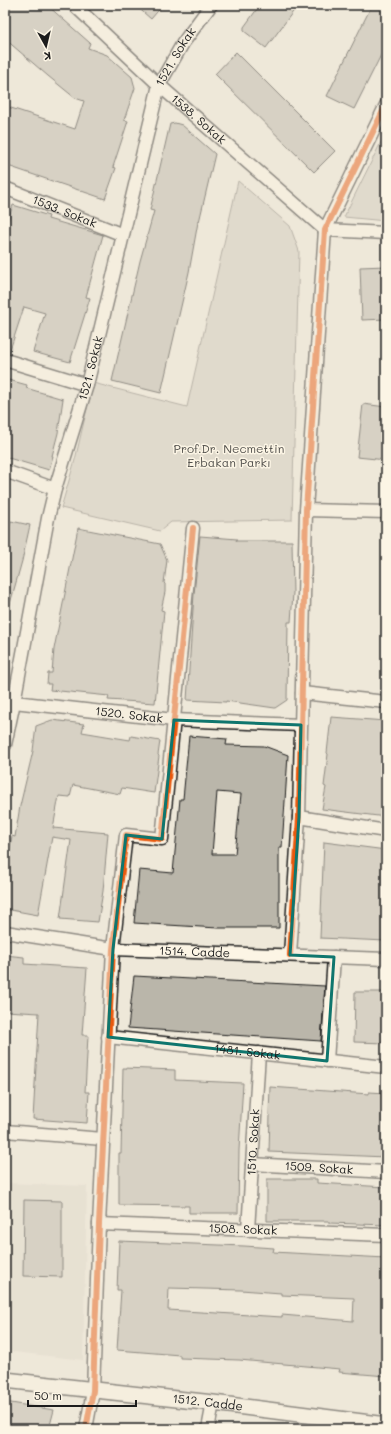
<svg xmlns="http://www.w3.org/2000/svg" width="391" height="1434" font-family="Mali,sans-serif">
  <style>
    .built { fill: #ded9cb }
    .green { fill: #cfcabd; stroke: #76736c }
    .building { fill: #bab6aa; stroke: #1c1c1c; fill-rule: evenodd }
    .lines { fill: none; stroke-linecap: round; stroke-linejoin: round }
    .minor-casing { stroke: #1c1c1c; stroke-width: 15 }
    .tertiary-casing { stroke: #1c1c1c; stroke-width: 18 }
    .minor { stroke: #fcf5e5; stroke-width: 12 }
    .tertiary { stroke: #fcf5e5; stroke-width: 15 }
    .cycleway-casing { stroke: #fcf5e5; stroke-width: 8 }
    .cycleway { stroke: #e8590c; stroke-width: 6 }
    .marked { fill: none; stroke: #0f766e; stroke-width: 3; stroke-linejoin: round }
    .labels { text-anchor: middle; stroke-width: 3; stroke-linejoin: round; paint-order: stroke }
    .street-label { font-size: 12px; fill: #1c1c1c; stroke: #fcf5e5 }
    .park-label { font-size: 12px; fill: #52504c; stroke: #fcf5e5 }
  </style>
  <rect width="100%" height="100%" fill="#eee8d9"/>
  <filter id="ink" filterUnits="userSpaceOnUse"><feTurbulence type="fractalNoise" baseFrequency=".025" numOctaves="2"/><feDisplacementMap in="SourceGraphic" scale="8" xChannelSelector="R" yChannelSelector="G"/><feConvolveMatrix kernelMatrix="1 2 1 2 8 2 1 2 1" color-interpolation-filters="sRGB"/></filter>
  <g filter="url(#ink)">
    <!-- built -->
    <path class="built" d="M5,1183L87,1186L83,1360L5,1351Z"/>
    <!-- green -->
    <path class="green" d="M386,132V221L344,217Z
      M238,181L290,226L299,251L292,520L171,522L160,531L61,508L75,460L93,383L187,407Z"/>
    <!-- building -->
    <path class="building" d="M5,5H47L90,43L88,48L107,55L132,77L135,88L124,120L128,121L113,167L116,168L105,199L5,165V106L75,129L84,101L75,98L48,76L5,39Z
      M135,5H163L151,19Z
      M260,5H298L266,48L244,31V27Z
      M372,5H386V45L354,109L327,96Z
      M236,52L335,151L314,172L215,74Z
      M175,123L182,125L215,154L199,222H198L189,272L161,393L112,381L140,261L154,211L150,210L170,124Z
      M13,205L49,216L48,219L103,235L86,297L90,298L70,362L33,352L45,313L24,307L9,353H5V230Z
      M386,266V319L362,320L360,267Z
      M5,379L27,385L26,388L63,399L58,433L52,456H53L49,470L5,457Z
      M363,404L386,407V460L357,457Z
      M11,521L30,525L22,561L8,611H5V534L7,535Z
      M78,528L160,544L167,560L164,583L165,584V592L161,610L164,611L155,703L108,700L109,696L50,690L51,684H47L48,673H52L54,649Z
      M200,536L237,539L236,541H292L293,593L291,622H288L287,700L275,708L226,701V702L187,700L194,594Z
      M331,717L386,721V817L322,809L326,787L324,786L328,754L327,753Z
      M52,720L84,724L82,732L130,740L131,736L160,741L158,755L159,756L154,793L122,788L120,794L73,785L70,797L59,796L53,828L108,833L103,891L98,922L60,919L71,840L52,837L38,915L5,909V875L12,836L15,837L20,806L33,751L36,726Z
      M189,736L227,739L226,745L264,746L288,755L282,847H279V928H218L134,923L139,870L173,873L180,799H183ZM217,792L241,794L235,854H212Z
      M324,842L386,850V941L320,938Z
      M5,955L24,957V964L87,968L82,1035H88L85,1092H89L87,1123L33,1119L39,1013L5,1011Z
      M134,976L325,986L321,1041L128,1028Z
      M355,992H386V1043L354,1042Z
      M123,1068L175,1070V1080L243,1083L239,1150L238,1213H189V1206L119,1205V1153H121Z
      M270,1087L369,1094V1092L386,1093V1157L269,1152L270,1115H269Z
      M267,1179H317V1183L386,1187V1225L329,1223V1221H267Z
      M24,1200L62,1201V1277L23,1276Z
      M119,1241L244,1246L274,1248L273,1252L386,1258V1376L339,1372L340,1369L239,1360L180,1358V1355L117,1350L121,1290H117ZM169,1288L241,1290L281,1293V1295L354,1298L353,1321L282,1315V1317L168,1310Z
      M5,1402L54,1410L49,1429H14L5,1427Z"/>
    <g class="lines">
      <!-- minor casing -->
      <g class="minor-casing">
        <g id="minor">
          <path id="s1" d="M74,5L159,85L325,230L386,233"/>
          <path id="s2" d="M5,188L123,235"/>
          <path d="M5,360L87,385"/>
          <path d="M5,471L55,489"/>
          <path d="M306,510L386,512"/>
          <path d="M302,693L386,702"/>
          <path id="s3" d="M5,700L14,702L174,720L301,725"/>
          <path id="s4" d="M5,745L14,702L48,518L55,489L87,385L159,85L183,43L211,5"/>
          <path d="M299,817L386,831"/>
          <path id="s5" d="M5,932L113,949L386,959"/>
          <path d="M290,955L299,817L306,510L325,230L386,105"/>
          <path id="s6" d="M108,1037L386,1067"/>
          <path d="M327,1061L334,957"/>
          <path d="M5,1131L103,1139"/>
          <path id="s7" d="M252,1164L386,1172"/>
          <path id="s8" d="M99,1224L386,1235"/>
          <path id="s9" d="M248,1230L259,1053"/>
          <path d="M86,1429L93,1391L99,1224L113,949L126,835L162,839L193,528"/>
          <path d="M208,1429L213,1403"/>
        </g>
      </g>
      <!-- tertiary casing -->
      <g class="tertiary-casing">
        <g id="tertiary">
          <path id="s10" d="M5,1380L213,1403L386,1425"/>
        </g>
      </g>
      <!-- minor -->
      <use href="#minor" class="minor"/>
      <!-- tertiary -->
      <use href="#tertiary" class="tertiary"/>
      <!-- cycleway casing -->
      <g class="cycleway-casing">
        <path id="cycleway" d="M290,955L299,817L306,510L325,230L386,105
          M86,1429L93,1391L99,1224L113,949L126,835L162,839L193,528"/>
      </g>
      <!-- cycleway -->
      <use href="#cycleway" class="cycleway"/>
    </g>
  </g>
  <!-- marked area -->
  <path d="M0 0H391V1434H0ZM174,720L301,725L299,817L290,955L334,957L327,1061L108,1037L113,949L126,835L162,839Z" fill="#eee8d9" fill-opacity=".55" fill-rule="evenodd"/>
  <path class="marked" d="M174,720L301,725L299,817L290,955L334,957L327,1061L108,1037L113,949L126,835L162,839Z"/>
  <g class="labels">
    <!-- street labels -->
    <g class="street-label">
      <text dy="4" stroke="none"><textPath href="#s4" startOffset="711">1521. Sokak</textPath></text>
      <text dy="4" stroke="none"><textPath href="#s1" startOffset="169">1538. Sokak</textPath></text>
      <text dy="4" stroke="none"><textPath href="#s2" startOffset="64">1533. Sokak</textPath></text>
      <text dy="4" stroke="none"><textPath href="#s4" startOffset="387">1521. Sokak</textPath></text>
      <text dy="4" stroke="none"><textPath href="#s3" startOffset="125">1520. Sokak</textPath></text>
      <text dy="4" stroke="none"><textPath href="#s5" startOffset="191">1514. Cadde</textPath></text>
      <text dy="4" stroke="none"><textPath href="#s6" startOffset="140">1481. Sokak</textPath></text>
      <text dy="4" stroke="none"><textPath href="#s9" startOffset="88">1510. Sokak</textPath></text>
      <text dy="4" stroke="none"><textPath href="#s7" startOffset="67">1509. Sokak</textPath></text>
      <text dy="4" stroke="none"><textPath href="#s8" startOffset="144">1508. Sokak</textPath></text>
      <text dy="4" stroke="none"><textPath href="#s10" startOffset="204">1512. Cadde</textPath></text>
    </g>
    <!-- park labels -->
    <g class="park-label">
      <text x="229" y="453">Prof.Dr. Necmettin<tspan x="229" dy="14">Erbakan Parkı</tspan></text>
    </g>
  </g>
  <!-- margin -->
  <rect width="391" height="1434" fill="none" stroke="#fcf5e5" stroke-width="20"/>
  <rect x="10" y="10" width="371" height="1414" fill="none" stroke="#1c1c1c" stroke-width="1.5" filter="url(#ink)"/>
  <!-- north arrow -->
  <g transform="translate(46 46) rotate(172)" stroke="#fcf5e5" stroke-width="3" paint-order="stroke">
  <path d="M0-3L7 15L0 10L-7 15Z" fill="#1c1c1c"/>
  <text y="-6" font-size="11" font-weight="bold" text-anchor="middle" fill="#1c1c1c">K</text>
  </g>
  <!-- scale -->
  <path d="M28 1400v6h108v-6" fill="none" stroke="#1c1c1c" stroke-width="2"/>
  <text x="34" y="1400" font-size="12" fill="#1c1c1c" stroke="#fcf5e5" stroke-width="3" paint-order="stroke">50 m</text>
</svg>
